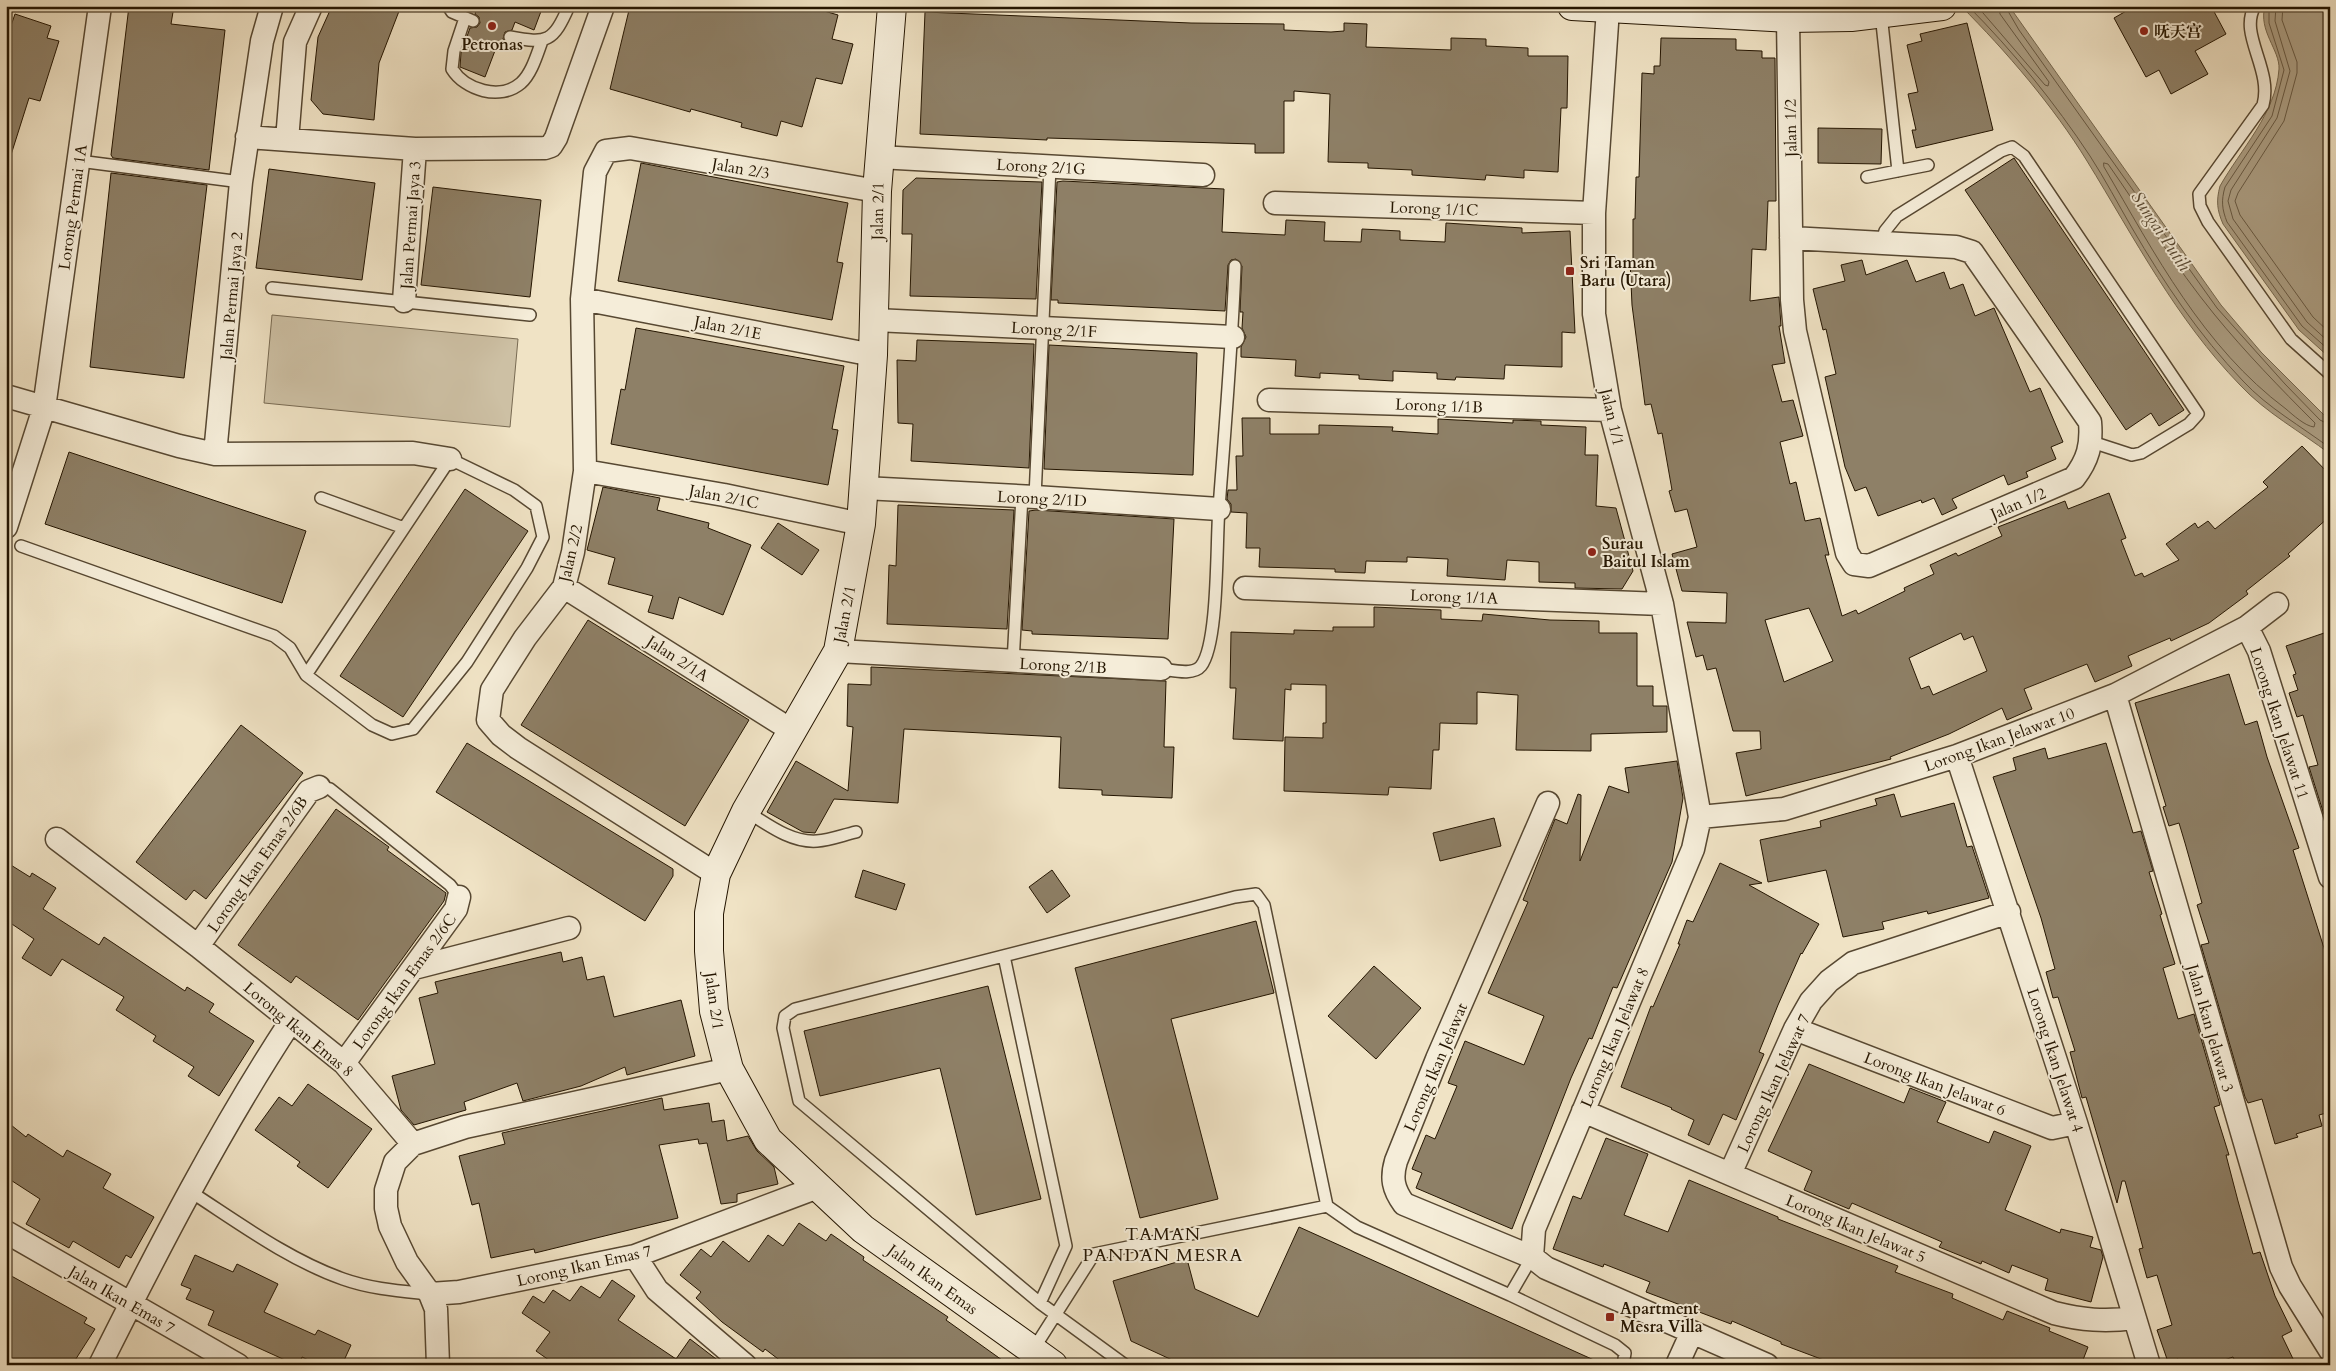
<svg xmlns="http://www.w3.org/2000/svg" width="2336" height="1371" font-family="Cardo,'Noto Serif SC',serif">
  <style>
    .green { fill: #cdc0a4; stroke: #786a52 }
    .water { fill: #ab9d82; stroke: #75674e }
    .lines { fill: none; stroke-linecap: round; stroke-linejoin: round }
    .shore { stroke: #685942; stroke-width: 1 }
    .building { fill: #8e8067; stroke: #241501; fill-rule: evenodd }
    .lane-casing { stroke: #574832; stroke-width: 14 }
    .street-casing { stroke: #574832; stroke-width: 25 }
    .secondary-casing { stroke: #241501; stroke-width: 30 }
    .lane { stroke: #f5edd9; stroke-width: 11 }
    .street { stroke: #f5edd9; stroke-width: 22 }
    .secondary { stroke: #f5edd9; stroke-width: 28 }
    .poi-dot { fill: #8f2418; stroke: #f5edd9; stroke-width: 2 }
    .labels { text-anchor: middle; stroke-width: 4; stroke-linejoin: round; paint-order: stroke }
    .poi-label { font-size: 16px; font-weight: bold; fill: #241501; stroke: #f5edd9; text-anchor: start }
    .street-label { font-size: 16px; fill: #241501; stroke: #f5edd9 }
    .water-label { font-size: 18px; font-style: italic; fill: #5a4b35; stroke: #f5edd9 }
    .neighbourhood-label { font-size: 18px; letter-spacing: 1px; fill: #241501; stroke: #f5edd9 }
  </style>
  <rect width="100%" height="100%" fill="#f0e3c5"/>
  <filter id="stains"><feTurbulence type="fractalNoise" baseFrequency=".004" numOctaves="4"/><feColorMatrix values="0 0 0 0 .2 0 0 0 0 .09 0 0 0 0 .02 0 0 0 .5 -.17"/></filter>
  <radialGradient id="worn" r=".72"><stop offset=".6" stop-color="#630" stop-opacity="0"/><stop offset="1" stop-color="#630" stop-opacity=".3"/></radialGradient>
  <!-- green -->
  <path class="green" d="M272,315L518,339L510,427L264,403Z"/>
  <!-- water -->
  <path class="water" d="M1961,6H2009L2221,305L2261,352L2330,421V454C2300,431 2266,413 2240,385C2176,319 2135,239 2087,161C2054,107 2006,51 1961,6Z
    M2265,6H2330V358L2299,330L2223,224C2217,210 2216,201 2220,186C2241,149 2276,113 2279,69C2280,50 2258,31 2265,6Z"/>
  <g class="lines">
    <!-- shore -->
    <path class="shore" d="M1968,6C2013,51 2055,103 2090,156C2105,179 2118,204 2132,228C2164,283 2199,335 2243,381C2268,408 2301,426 2330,448
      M1977,6L2045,85L2048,86L2049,82L2000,14L1999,6
      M2005,6L2019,30L2217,308L2285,384L2320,420L2330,425
      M2269,6V23L2284,70L2272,116L2225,187C2221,201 2222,209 2227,222L2302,326L2330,351
      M2276,6L2275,21L2290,71L2277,118L2231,190L2228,201L2233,219L2307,322L2330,343
      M2283,6L2282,20L2297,62V73L2284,121L2238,193L2235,201L2240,215L2313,317L2330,333
      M2104,163L2108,164C2143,214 2175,266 2214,314C2245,352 2280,388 2315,423L2314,427C2305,426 2293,415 2286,409C2203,347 2155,254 2104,167Z"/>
  </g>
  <!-- building -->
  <path class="building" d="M129,6H174L171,24L225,30L209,170L113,158L111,155Z
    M332,6H401L379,63L374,120L323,114L311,100L318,37Z
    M477,6H543L534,30L515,22L512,30L505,32L503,39L507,44L504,51L496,48L485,77L460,67L461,53L470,28L477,27L480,23L479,17L475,14Z
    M630,6H807L838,15L832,39L853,44L842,84L816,78L802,127L781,121L777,136L741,127L742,123L691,109L690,112L610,89Z
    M2135,6H2211L2226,34L2195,51L2208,74L2171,94L2159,70L2146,77L2114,18Z
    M925,12L1191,23L1284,24V30L1331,32L1344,31V23L1367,24L1366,47L1451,50V38L1486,39V46L1528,48V56H1568L1567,108H1561L1558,172L1524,170V178L1486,175L1485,180L1412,175V170L1368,168V163L1328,162L1330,94L1294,91V101H1284V153H1255V144L1047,138V140L920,134Z
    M15,14L51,26L47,38L59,41L40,101L29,98L10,158H6V40Z
    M1967,23L1993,130L1916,148L1912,130H1916L1908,94L1918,92L1907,45L1922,41L1920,34Z
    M1661,38L1736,39V50L1762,51V58H1775L1776,201H1768L1766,250L1752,249L1750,301L1779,297L1781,326H1779L1785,363L1772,365L1782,402L1793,400L1803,436L1780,442L1790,484L1796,482L1805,521L1820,518L1829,555H1825L1842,616L1856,610L1858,614L1905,591L1904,588L1934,574L1930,565L1956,553L1958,556L2002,536L1998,527L2065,501L2068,509L2109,493L2126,538L2121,540L2135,576L2142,573L2144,577L2179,560L2166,544L2195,523L2198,528L2208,521L2215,529L2268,487L2263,482L2302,446L2330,475V516L2288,554L2290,556L2246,591L2248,594L2209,623L2171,641L2170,638L2128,656L2132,666L2095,682L2087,664L2024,689L2032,709L2007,720L2002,708L1949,734L1890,757L1891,759L1746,796L1736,753L1761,749L1760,731H1733L1716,668L1707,670L1703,655L1696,657L1687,622L1726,623L1727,593L1682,591L1672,554L1697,547L1687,509L1675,512L1669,491L1672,490L1662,433L1658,434L1651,404L1645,405L1632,305L1630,260H1633V219H1635L1636,177H1639L1642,73L1654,74V66H1660ZM1809,608L1833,661L1784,682L1765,620ZM1961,633L1964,640L1973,636L1987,671L1933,695L1929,686L1921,689L1909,658Z
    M1818,128L1882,129L1881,164L1818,163Z
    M2014,158L2184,410L2159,426L2151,413L2126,430L1965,190Z
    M641,163L848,203L837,262L843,263L832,320L618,281Z
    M269,169L375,183L362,280L256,268Z
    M111,173L207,185L184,378L90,367Z
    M916,178L1042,182L1036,299L910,296L912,234H902L903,190Z
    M1063,181L1224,189L1222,232L1285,235L1286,220L1325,222L1324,241L1361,242L1362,229L1400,231V240L1445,242L1446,223L1522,228V233L1570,231L1575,333L1562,332V367L1505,365L1504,379L1456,377L1455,380L1437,379V373L1393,371V381L1359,379V375L1320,373V378L1295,376L1296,360L1241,357V347L1246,337L1242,328L1243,312H1240L1242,266L1236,259L1231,260L1228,265L1225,311L1058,303V300H1051L1057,182Z
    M433,187L541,200L530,297L421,285Z
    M1862,260L1866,275L1907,260L1916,282L1944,272L1950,289L1963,284L1975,316L1994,308L2030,392L2040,388L2063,442L2051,447L2056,459L2026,472L2028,477L2008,485L2004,475L1952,499L1957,508L1942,515L1934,498L1922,503L1921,500L1878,516L1866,487L1855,491L1845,467L1825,377L1836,374L1826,329L1823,330L1813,289L1845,281L1841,265Z
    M636,328L844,366L832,429L838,430L828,485L611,444L621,389L625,390Z
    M917,340L1034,344L1029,468L911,461L913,424L898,423L897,360L916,361Z
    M1049,345L1197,353L1193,475L1044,469Z
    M1242,418H1270V434H1319V425L1393,427L1392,431L1438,434V419L1513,423V420L1541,421V425L1586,427L1585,455H1598L1596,506L1616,508L1633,571L1622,589L1575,588V583L1539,582V562L1507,560L1505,580L1447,576L1448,559L1407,557V562L1366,561L1365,573L1335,572V569L1259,567L1260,548H1246L1247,513L1231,512V504L1227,499L1228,490H1237L1236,456H1243Z
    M69,452L306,531L282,603L45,524Z
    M603,487L660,498L657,510L709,523L708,528L751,545L723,615L679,597L673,619L648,612L653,596L608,584L615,558L587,550Z
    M465,489L528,531L403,717L340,676Z
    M898,505L1014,510L1007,629L887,624L889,565L896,566Z
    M1036,510L1174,519L1168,639L1032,634V631L1022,630L1029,511Z
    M778,523L819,550L802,575L761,548Z
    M1374,607L1441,610V619L1482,621L1483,614L1550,620L1599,621V633H1637V686H1653V706H1667V732L1591,734V751L1516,750L1518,695L1477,692V724L1440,723L1439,750H1433L1431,789L1389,787L1388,795L1284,791L1285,737L1323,738V723H1326V685L1291,684V690L1285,689L1283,741L1233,739L1236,688H1230L1231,632L1294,634V630L1333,631V627H1374Z
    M588,620L749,720L685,826L521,725Z
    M2330,631V820L2326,821L2309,767L2318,765L2303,715L2297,717L2289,693L2298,690L2293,675L2296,674L2286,646Z
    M871,667L1166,681L1164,747H1174L1172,798L1102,795V790L1059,788L1061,737L904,729L898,803L834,799L815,833L803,832L767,812L796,761L848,791L853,727L847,726L848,684L871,685Z
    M2229,674L2245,725L2257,721L2267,757L2299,848L2293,850L2330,967V1112L2319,1115L2322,1126L2296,1134L2298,1137L2275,1144L2262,1099L2248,1103L2245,1097L2201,945L2209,943L2197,905L2202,903L2185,843L2179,823L2169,826L2163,807L2166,806L2135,703Z
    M241,725L303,773L206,899L194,890L186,900L136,862Z
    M467,743L673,869V876L645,921L436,792Z
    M2106,743L2133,833L2141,831L2153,871L2149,872L2162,914L2160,915L2175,964L2163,968L2178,1019L2194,1014L2220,1105L2214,1107L2229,1155H2226L2238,1201L2253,1254L2260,1252L2275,1296L2292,1331L2282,1336L2296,1365H2237L2233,1357L2210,1365H2180L2178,1359L2168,1362L2157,1330L2172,1325L2157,1275L2147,1278L2139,1249L2143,1248L2125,1181H2122L2117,1203L2086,1097L2082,1098L2070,1052L2075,1051L2058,997L2053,998L2046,972L2055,969L2041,918L1993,777L2016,770L2013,758L2045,748L2048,759Z
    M1677,761L1683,798L1672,862L1617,988L1613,987L1592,1039L1589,1038L1571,1078L1512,1229L1416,1188L1422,1173L1412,1169L1426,1135L1435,1139L1457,1086L1448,1083L1465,1041L1524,1065L1544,1016L1488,993L1528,902L1523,900L1555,819L1567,824L1578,794L1581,795L1580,861L1609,786L1629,793L1625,768Z
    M1894,794L1901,817L1954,803L1967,847L1972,846L1989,898L1928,914L1927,911L1882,922L1884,929L1843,937L1826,870L1768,882L1760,840L1821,827L1820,821L1877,805L1875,799Z
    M336,809L389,847L387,850L446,893L444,901L358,1020L296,976L291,983L238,945Z
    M1494,818L1501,846L1440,861L1433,833Z
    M6,862L30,877L32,873L56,888L43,909L99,945L104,937L185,991L187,987L214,1004L209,1012L254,1041L219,1096L188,1076L194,1067L153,1041L156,1036L116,1010L124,997L62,959L51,976L22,958L34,939L6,920Z
    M1720,863L1762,883L1749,885L1819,924L1802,954L1801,953L1778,1005L1759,1052L1764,1054L1736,1120L1723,1114L1709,1145L1688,1135L1694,1120L1671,1109L1672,1108L1621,1087L1651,1006L1653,1007L1680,944H1678L1687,920L1693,922Z
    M863,870L905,884L896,910L855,897Z
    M1052,870L1070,896L1047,913L1029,887Z
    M1256,921L1274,993L1171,1019L1218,1199L1140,1218L1075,968Z
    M561,952L563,962L582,957L587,980L604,976L614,1017L681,1000L695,1056L627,1075L625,1067L581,1086L523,1101L517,1083L464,1102L466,1110L414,1125L401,1110L392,1076L435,1064L419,998L438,993L435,982Z
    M1374,966L1421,1008L1376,1059L1328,1016Z
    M988,986L1041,1199L976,1215L940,1068L820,1096L804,1031Z
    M1809,1064L1904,1103L1910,1088L1946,1102L1937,1122L1989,1143L1994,1131L2031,1146L2005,1210L2060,1233L2061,1229L2093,1237L2090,1247L2101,1250L2103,1257L2091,1302L2045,1290L2048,1279L2012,1265L2009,1273L1982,1261L1981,1264L1939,1247L1942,1242L1852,1203L1849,1209L1804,1190L1812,1171L1768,1151Z
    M308,1084L372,1129L328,1188L297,1166L300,1162L255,1130L279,1097L292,1106Z
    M662,1098L664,1110L709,1103L712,1122L724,1120L727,1141L748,1136L757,1151L774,1167L778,1184L737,1194V1202L721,1204L707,1143L699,1144L698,1139L659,1145L678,1218L535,1253L534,1249L491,1258L479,1203L472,1205L459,1156L505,1144L502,1133Z
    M6,1121L26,1137L28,1134L63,1157L67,1150L111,1174L103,1188L154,1217L131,1258L126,1255L119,1268L73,1241L69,1248L26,1224L40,1199L6,1177Z
    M1606,1138L1648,1154L1624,1215L1668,1232L1689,1180L1778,1217V1219L1898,1266L1895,1272L1953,1294L1952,1298L2003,1320L2007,1311L2050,1328L2049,1331L2088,1347L2081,1365H1837L1781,1344V1342L1732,1321L1731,1324L1646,1292L1650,1282L1604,1264L1603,1267L1553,1249L1573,1196L1581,1199Z
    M799,1223L826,1241L831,1234L864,1257L863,1260L948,1317L946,1320L1009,1365H786L765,1349L763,1352L722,1322L696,1298L701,1292L680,1275L701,1249L711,1257L723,1241L749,1262L768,1235L783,1246Z
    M1299,1227L1605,1365H1183L1131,1341L1113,1281L1187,1259L1195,1289L1258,1317Z
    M195,1255L233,1272L237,1264L278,1284L264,1312L315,1335L318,1330L351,1345L342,1365H319L302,1357L299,1365H296L208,1325L214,1311L186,1299L191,1289L181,1285Z
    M6,1273L87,1318L84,1323L95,1329L72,1365H14L6,1360Z
    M612,1280L635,1296L618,1320L676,1359L690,1339L724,1365H556L536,1351L550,1332L522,1313L533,1296L544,1303L553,1290L570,1301L581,1286L600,1298Z"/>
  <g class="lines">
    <!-- lane casing -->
    <g class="lane-casing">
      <path id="lane" d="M448,6L452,12L473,21
        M2255,6C2238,34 2273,69 2263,105L2199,194L2200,206L2208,222L2291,339L2330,374
        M1881,14L1898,171
        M465,18L454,51L452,69C465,90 500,101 521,83C532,73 537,54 542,41
        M510,37C548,44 553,42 569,6
        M79,161L241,182
        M1867,177L1928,165
        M1882,242L1885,231L1897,216L2001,151L2012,147L2024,156L2198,414L2189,424L2141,453L2132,455L2092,442
        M272,288L530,315
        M1035,497L1050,167
        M321,498L404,528
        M21,546L274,636L290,648L306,675L372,725L392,734L413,729L467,662L527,568L543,537L536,506L514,490L450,459L306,675
        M1013,663L1022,496
        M1161,669C1172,670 1193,676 1201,666C1219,643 1216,541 1219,508C1225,428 1232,347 1235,266
        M319,787L330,789L450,885L459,897
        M746,811C767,824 791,843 817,841C830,840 843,835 856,832
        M1004,956L1066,1246L1040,1303
        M191,1192C239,1223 289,1260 343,1279C371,1289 400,1291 429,1294
        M1510,1295L1532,1257
        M1033,1350L1094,1254L1327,1206
        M1125,1365L1040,1303L799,1101L783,1028L785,1016L795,1009L1235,897L1256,894L1264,905L1327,1206L1357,1227L1510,1295L1615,1345L1625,1353L1623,1365"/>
    </g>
    <!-- street casing -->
    <g class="street-casing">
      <path id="street" d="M1788,18L1792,300L1795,331L1847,553L1854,564L1869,566L2074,478C2088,460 2092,445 2090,422L1972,252L1956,247L1791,238
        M247,137L415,149L545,148L551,146L556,138L603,6
        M287,140L295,42L311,6
        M879,157L1203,175
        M1275,203L1594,213
        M582,299L873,355
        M404,301L415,149
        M875,320L1233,337
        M6,396L179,446L215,454L413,453L450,459
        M1269,400L1610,410
        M215,454L241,182L262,41L272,6
        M585,471L724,495L861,524
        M864,488L1035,497L1219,509
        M6,527L44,408L100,6
        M564,587L791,730
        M1245,588L1662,604
        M2247,627L2259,651L2330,877
        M838,651L1161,669
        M2115,695L2281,1267L2290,1286L2330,1350
        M1957,756L2076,1123L2149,1365
        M1548,803L1437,1059L1396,1161C1391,1178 1393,1189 1404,1204L1532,1257L1546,1268L1767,1365
        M1700,817L1784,809L1957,756L2115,695L2247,627L2277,604
        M57,839L198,946L344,1063L413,1144
        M716,874L518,748L501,735L488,720L492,690L525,638L564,587L573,552L585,471L582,299L595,172L606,151L630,148L877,191
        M198,946L309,791L319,787
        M414,968L569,928
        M1795,1029L2052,1128L2076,1123
        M344,1063L456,909L459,897
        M1583,1111L2054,1313C2082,1320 2105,1322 2134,1318
        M1730,1174L1795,1029L1811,1001L1829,981L1853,963L2009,912
        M6,1232L238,1365
        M635,1256L657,1290L745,1365
        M1532,1257L1534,1229L1693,849L1700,817L1662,604L1610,410L1594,314V213L1608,9
        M430,1294L459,1292L635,1256L818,1187
        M100,1365C158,1249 220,1129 291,1021
        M438,1365L436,1309L430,1294L407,1262L390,1226L386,1208V1190L395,1162L413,1144L465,1127L729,1069
        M1677,1365L1692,1332"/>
    </g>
    <!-- secondary casing -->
    <g class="secondary-casing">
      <path id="secondary" d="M892,6L877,191L873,355L861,524L838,651L746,811L716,874L709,913V951L714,1011L729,1069L768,1140L863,1229L1053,1365
        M1572,6L1788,18L1851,17L1942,6"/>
    </g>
    <!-- lane -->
    <use href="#lane" class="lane"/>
    <!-- street -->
    <use href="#street" class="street"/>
    <!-- secondary -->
    <use href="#secondary" class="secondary"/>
  </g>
  <!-- markers -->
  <g class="poi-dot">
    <circle cx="492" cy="26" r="5"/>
    <circle cx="2144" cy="31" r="5"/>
    <rect x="1565" y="266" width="10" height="10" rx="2.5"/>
    <circle cx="1592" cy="552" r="5"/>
    <rect x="1605" y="1312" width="10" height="10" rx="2.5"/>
  </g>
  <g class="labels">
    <!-- poi labels -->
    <g class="poi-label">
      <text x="2154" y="37">呒天宫</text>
      <text x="492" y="50" text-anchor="middle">Petronas</text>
      <text x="1580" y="268">Sri Taman<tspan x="1580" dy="18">Baru (Utara)</tspan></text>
      <text x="1602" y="549">Surau<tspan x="1602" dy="18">Baitul Islam</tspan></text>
      <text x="1620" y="1314">Apartment<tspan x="1620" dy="18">Mesra Villa</tspan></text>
    </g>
    <!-- street labels -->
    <g class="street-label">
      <text transform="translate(1790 128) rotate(-91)" y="6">Jalan 1/2</text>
      <text transform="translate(1041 166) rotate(3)" y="6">Lorong 2/1G</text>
      <text transform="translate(741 168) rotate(10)" y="6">Jalan 2/3</text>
      <text transform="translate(72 207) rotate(-82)" y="6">Lorong Permai 1A</text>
      <text transform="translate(1434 208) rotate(2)" y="6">Lorong 1/1C</text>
      <text transform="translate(877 211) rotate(-89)" y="6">Jalan 2/1</text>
      <text transform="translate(410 225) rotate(-86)" y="6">Jalan Permai Jaya 3</text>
      <text transform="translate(231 296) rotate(-85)" y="6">Jalan Permai Jaya 2</text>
      <text transform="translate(728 327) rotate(11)" y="6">Jalan 2/1E</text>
      <text transform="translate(1054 329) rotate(3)" y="6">Lorong 2/1F</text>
      <text transform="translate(1439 405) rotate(2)" y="6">Lorong 1/1B</text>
      <text transform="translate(1613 417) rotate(77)" y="6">Jalan 1/1</text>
      <text transform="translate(724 496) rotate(11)" y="6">Jalan 2/1C</text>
      <text transform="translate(1042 498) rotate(3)" y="6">Lorong 2/1D</text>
      <text transform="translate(2018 503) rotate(-23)" y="6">Jalan 1/2</text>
      <text transform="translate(570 553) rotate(-77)" y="6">Jalan 2/2</text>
      <text transform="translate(1454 596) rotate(2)" y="6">Lorong 1/1A</text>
      <text transform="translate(844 614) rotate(-79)" y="6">Jalan 2/1</text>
      <text transform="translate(678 658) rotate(33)" y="6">Jalan 2/1A</text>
      <text transform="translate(1063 665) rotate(3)" y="6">Lorong 2/1B</text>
      <text transform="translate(2280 723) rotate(72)" y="6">Lorong Ikan Jelawat 11</text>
      <text transform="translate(1999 739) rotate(-20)" y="6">Lorong Ikan Jelawat 10</text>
      <text transform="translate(257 864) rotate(-55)" y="6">Lorong Ikan Emas 2/6B</text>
      <text transform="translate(404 981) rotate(-54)" y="6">Lorong Ikan Emas 2/6C</text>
      <text transform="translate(715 1001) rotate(82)" y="6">Jalan 2/1</text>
      <text transform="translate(2211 1028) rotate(74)" y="6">Jalan Ikan Jelawat 3</text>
      <text transform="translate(299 1029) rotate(40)" y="6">Lorong Ikan Emas 8</text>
      <text transform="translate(1614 1037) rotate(-67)" y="6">Lorong Ikan Jelawat 8</text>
      <text transform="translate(2056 1060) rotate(72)" y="6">Lorong Ikan Jelawat 4</text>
      <text transform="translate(1435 1067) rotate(-67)" y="6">Lorong Ikan Jelawat</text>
      <text transform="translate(1773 1083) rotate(-65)" y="6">Lorong Ikan Jelawat 7</text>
      <text transform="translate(1935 1083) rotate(21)" y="6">Lorong Ikan Jelawat 6</text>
      <text transform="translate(1856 1228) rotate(23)" y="6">Lorong Ikan Jelawat 5</text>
      <text transform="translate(584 1265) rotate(-13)" y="6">Lorong Ikan Emas 7</text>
      <text transform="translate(933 1279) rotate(36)" y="6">Jalan Ikan Emas</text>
      <text transform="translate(122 1299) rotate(30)" y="6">Jalan Ikan Emas 7</text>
    </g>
    <!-- water labels -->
    <g class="water-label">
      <text transform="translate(2161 231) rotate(56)" y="6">Sungai Putih</text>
    </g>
    <!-- neighbourhood labels -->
    <g class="neighbourhood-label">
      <text x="1163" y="1240">TAMAN<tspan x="1163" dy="21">PANDAN MESRA</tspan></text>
    </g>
  </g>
  <!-- margin -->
  <rect width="2336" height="1371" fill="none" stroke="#f0e3c5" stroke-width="25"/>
  <rect x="8" y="8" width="2321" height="1356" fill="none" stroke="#241501" stroke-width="2.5"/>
  <rect x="12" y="12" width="2311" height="1346" fill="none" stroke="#241501"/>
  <rect width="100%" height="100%" filter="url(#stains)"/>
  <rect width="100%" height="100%" fill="url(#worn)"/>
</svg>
